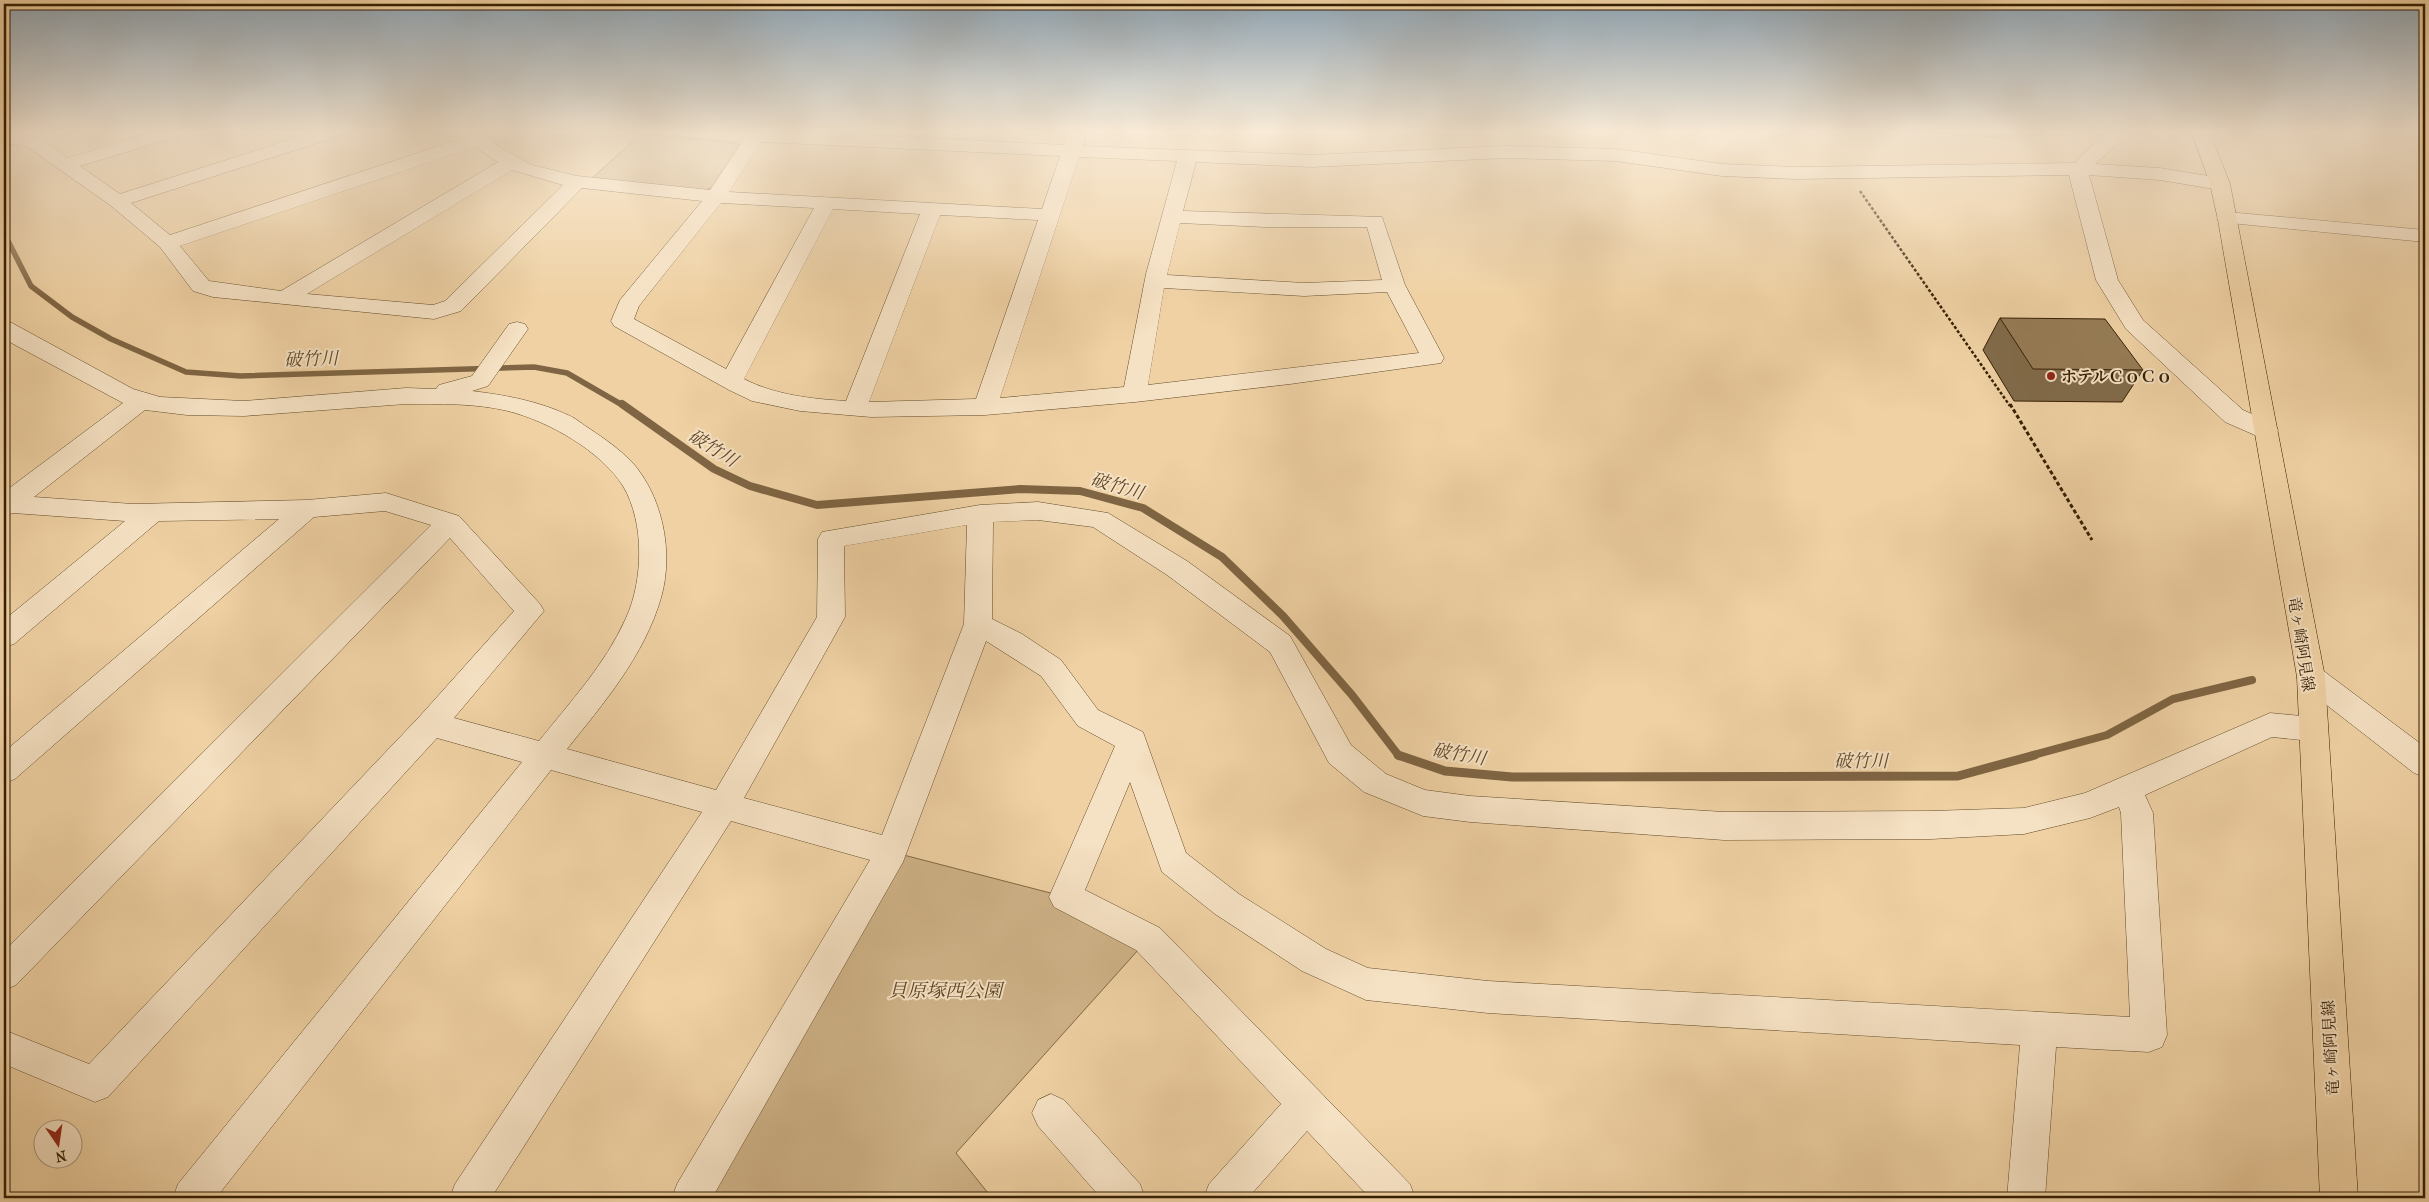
<svg xmlns="http://www.w3.org/2000/svg" width="2429" height="1202" font-family="'IM FELL French Canon','Noto Serif JP',serif">
  <style>
    .green { fill: #cfb388; stroke: #826946 }
    .lines { fill: none; stroke-linecap: round; stroke-linejoin: round }
    .stream-far2 { stroke: #7f6543; stroke-width: 5.5 }
    .stream-far1 { stroke: #7f6543; stroke-width: 8 }
    .stream { stroke: #7f6543; stroke-width: 9 }
    .minor-casing { stroke: #644c2b; stroke-width: 1 }
    .major-casing { stroke: #351f03; stroke-width: 1 }
    .path-far1 { stroke: #351f03; stroke-width: 2.5; stroke-dasharray: 3 2; stroke-linecap: butt }
    .path { stroke: #351f03; stroke-width: 3; stroke-dasharray: 4 2.5; stroke-linecap: butt }
    .minor { fill: #f5e1c3; fill-rule: evenodd }
    .major { fill: #efd1a3; fill-rule: evenodd }
    .wall { fill: #816b4a; stroke: #351f03 }
    .building { fill: #967c56; stroke: #351f03 }
    .poi-dot { fill: #8f2418; stroke: #f5e1c3; stroke-width: 2 }
    .labels { text-anchor: middle; stroke-width: 4; stroke-linejoin: round; paint-order: stroke }
    .poi-label { font-size: 16px; font-weight: bold; fill: #351f03; stroke: #f5e1c3; text-anchor: start }
    .street-label { font-size: 16px; fill: #351f03; stroke: #f5e1c3 }
    .water-label { font-size: 18px; font-style: italic; fill: #604828; stroke: #f5e1c3 }
    .near-park-label { font-size: 19px; font-style: italic; fill: #5c4424; stroke: #f5e1c3 }
  </style>
  <rect width="100%" height="100%" fill="#efd1a3"/>
  <filter id="stains"><feTurbulence type="fractalNoise" baseFrequency=".004" numOctaves="4"/><feColorMatrix values="0 0 0 0 .2 0 0 0 0 .09 0 0 0 0 .02 0 0 0 .5 -.17"/></filter>
  <radialGradient id="worn" r=".72"><stop offset=".6" stop-color="#630" stop-opacity="0"/><stop offset="1" stop-color="#630" stop-opacity=".3"/></radialGradient>
  <!-- green -->
  <path class="green" d="M1887,130H2013V138Z
    M641,134L736,143L740,145L714,187L703,191L591,179Z
    M892,852L1066,897L1148,939L956,1153L992,1198H679Z"/>
  <g class="lines">
    <!-- stream-far2 -->
    <path class="stream-far2" d="M4,233L31,286L72,317L111,339L186,372L241,376L534,367L567,373L624,406"/>
    <!-- stream-far1 -->
    <path class="stream-far1" d="M622,404L714,469L750,486L817,505L1020,489L1080,491L1143,508L1222,557L1283,616L1352,695L1399,756
      M2030,756L2107,735L2173,699L2252,680"/>
    <!-- stream -->
    <path class="stream" d="M1398,755L1445,771L1512,777L1958,776L2035,755"/>
    <!-- minor casing -->
    <g class="minor-casing">
      <path id="minor" d="M160,130H188L186,134L80,166L120,194L320,130H347L345,134L131,203L170,235L463,138L455,130H476L501,148L532,165L577,176L710,190L743,141L681,136L674,134L672,130H768L1064,145L1070,130H1088L1083,146L1312,155L1505,146L1616,149L1722,164L1796,167L2075,163L2091,146L2112,130H2133L2095,164L2160,168L2220,178L2227,180L2230,184L2227,188L2220,190L2160,180L2089,175L2118,280L2143,320L2243,410L2275,424L2278,430L2275,436L2266,438L2257,436L2225,422L2126,329L2096,280L2069,175L1796,179L1722,176L1616,161L1505,158L1312,167L1196,162L1183,211L1382,217L1405,285L1444,358L1441,363L1290,384L1135,402L985,415L871,417L800,411L752,401L729,390L614,326L611,321L620,300L702,201L582,188L461,311L434,319L213,297L193,291L160,247L110,205L26,146L4,143V131L38,137L68,158ZM761,142L1060,156L1042,209L729,192ZM475,147L498,162L281,291L209,281L180,246ZM1079,157L1177,161L1146,274L1124,387L1000,398ZM512,170L563,185L445,301L433,305L307,294ZM721,203L814,208L726,369L634,319L639,306ZM833,209L920,214L846,401C812,399 775,395 744,379ZM940,215L1038,220L976,399L869,402ZM1180,223L1265,227H1367L1382,280L1304,283L1167,275ZM1164,288L1304,296L1387,292L1419,353L1148,385Z
        M2412,130H2425V143L2418,141Z
        M2227,212L2425,230V242L2220,222L2217,218L2220,214Z
        M4,321L12,323L133,389L160,397L244,401L406,388L436,389L439,385L472,376L509,324L517,322L525,324L528,329L488,386L472,391C505,395 538,401 568,415C576,418 583,425 590,429C605,439 619,449 632,462C663,497 674,553 661,598C644,656 604,703 567,749L716,790L817,617L818,539L822,532L980,505L1038,502L1108,513L1187,561L1290,636L1351,745L1386,774L1425,790L1470,796L1724,812L1931,811L2024,808L2085,793L2270,713L2312,717L2323,720L2327,729L2323,738L2312,741L2272,737L2145,795L2153,813L2167,1035L2162,1047L2149,1052L2056,1047L2045,1198H2007L2020,1045L1488,1013L1366,1000L1302,971L1215,914L1162,872L1130,782L1085,890L1160,928L1410,1184L1415,1198H1370L1307,1131L1248,1198H1204L1209,1184L1281,1104L1136,950L1054,907L1049,897L1115,746L1078,726L1041,676L986,641L903,862L712,1198H672L677,1184L870,860L731,821L491,1198H450L455,1184L702,812L551,770L216,1198H173L178,1184L522,762L437,738L108,1097L95,1102L4,1064V1030L89,1064L420,716L514,611L450,538L16,985L4,990V951L431,525L385,511L314,517L15,779L4,783V752L279,519L159,521L14,644L4,647V620L125,521L13,513L4,516V492L123,403L4,339ZM406,404C440,404 475,403 508,411C548,421 601,451 623,486C645,523 643,581 626,618C605,665 570,702 539,741L454,718L544,611L540,604L459,516L386,493L307,500L133,504L34,497L145,410L187,415L244,416ZM1038,520L1093,527L1167,575L1270,652L1329,763L1364,792L1423,816L1470,822L1724,840L1931,839L2024,834L2090,818L2119,807L2121,813L2130,1017L1488,981L1368,968L1326,949L1239,894L1186,853L1143,732L1098,710L1061,660L1022,634L992,619L993,522ZM967,525L964,624L882,835L744,798L845,617L844,546Z
        M2311,666L2321,669L2425,747V777L2414,773L2301,685L2297,677L2301,669Z
        M1051,1094L1064,1100L1140,1184L1145,1198H1101L1038,1126L1032,1113L1038,1100Z"/>
    </g>
    <!-- major casing -->
    <g class="major-casing">
      <path id="major" d="M2191,130H2209L2230,184L2325,677L2358,1198H2320L2297,677L2218,220L2210,184Z"/>
    </g>
    <!-- path-far1 -->
    <path class="path-far1" d="M1860,191L2010,406"/>
    <!-- path -->
    <path class="path" d="M2010,404L2092,540"/>
    <!-- minor -->
    <use href="#minor" class="minor"/>
    <!-- major -->
    <use href="#major" class="major"/>
  </g>
  <!-- wall -->
  <path class="wall" d="M2000,318L2143,370L2122,402L2014,401L1983,350Z"/>
  <!-- building -->
  <path class="building" d="M2000,318L2105,319L2143,370L2033,369Z"/>
  <!-- sky -->
  <linearGradient id="sky" x2="0" y2="1"><stop stop-color="#91a7b7"/><stop offset="0.44" stop-color="#f8ead6"/><stop offset="1" stop-color="#f8ead6" stop-opacity="0"/></linearGradient>
  <rect width="2429" height="298" fill="url(#sky)"/>
  <!-- markers -->
  <circle class="poi-dot" cx="2051" cy="376" r="5"/>
  <g class="labels">
    <!-- poi labels -->
    <g class="poi-label">
      <text x="2061" y="382">ホテルＣｏＣｏ</text>
    </g>
    <!-- street labels -->
    <g class="street-label">
      <text transform="translate(2302 644) rotate(81)" y="6">竜ヶ崎阿見線</text>
      <text transform="translate(2330 1048) rotate(-93)" y="6">竜ヶ崎阿見線</text>
    </g>
    <!-- water labels -->
    <g class="water-label">
      <text transform="translate(311 359) rotate(-2)" y="6">破竹川</text>
      <text transform="translate(713 448) rotate(32)" y="6">破竹川</text>
      <text transform="translate(1117 486) rotate(16)" y="6">破竹川</text>
      <text transform="translate(1459 754) rotate(10)" y="6">破竹川</text>
      <text x="1861" y="767">破竹川</text>
    </g>
    <!-- near-park labels -->
    <g class="near-park-label">
      <text x="945" y="997">貝原塚西公園</text>
    </g>
  </g>
  <!-- margin -->
  <rect width="2429" height="1202" fill="none" stroke="#efd1a3" stroke-width="20"/>
  <rect x="5" y="5" width="2419" height="1192" fill="none" stroke="#351f03" stroke-width="2.5"/>
  <rect x="10" y="10" width="2409" height="1182" fill="none" stroke="#351f03"/>
  <!-- north arrow -->
  <g transform="translate(58 1144) rotate(167)"><circle r="24" fill="#f5e1c3" stroke="#a89376"/>
  <path d="M0-4L9 19L0 12L-9 19Z" fill="#8f2418"/>
  <text y="-8" font-size="14" font-weight="bold" text-anchor="middle" fill="#351f03">N</text>
  </g>
  <rect width="100%" height="100%" filter="url(#stains)"/>
  <rect width="100%" height="100%" fill="url(#worn)"/>
</svg>
